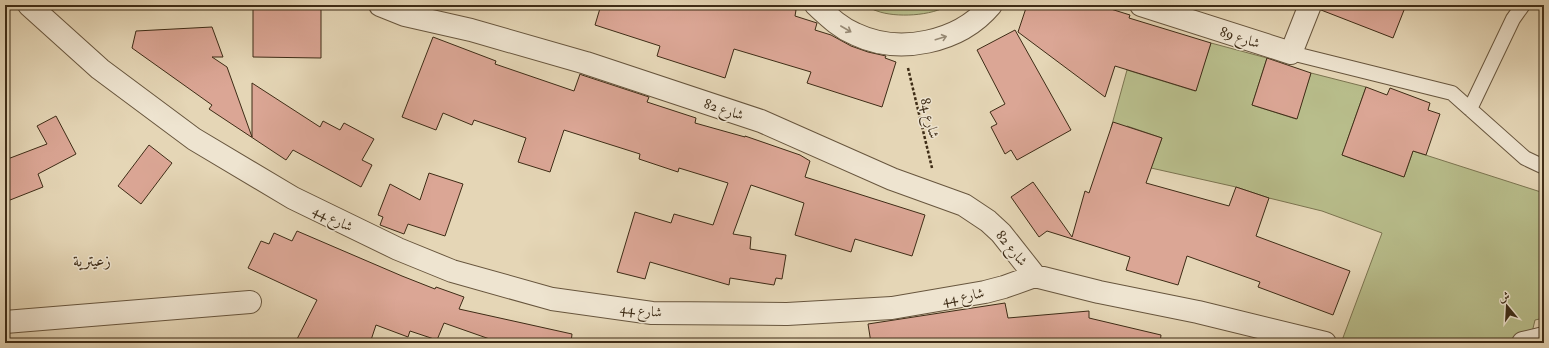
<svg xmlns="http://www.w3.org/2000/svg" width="1549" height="348" font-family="'IM FELL Double Pica',Amiri,serif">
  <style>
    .green { fill: #b8bd8b; stroke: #7b7450 }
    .building { fill: #dba695; stroke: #3e2c16 }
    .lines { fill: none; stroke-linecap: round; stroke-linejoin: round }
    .lane-casing { stroke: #68563e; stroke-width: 16 }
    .street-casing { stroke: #68563e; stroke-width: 24 }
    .path { stroke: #3e2c16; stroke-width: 2.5; stroke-dasharray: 3 2; stroke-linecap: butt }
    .lane { stroke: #eee4d0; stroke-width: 14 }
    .street { stroke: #eee4d0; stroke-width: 22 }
    .oneway { stroke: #968873 }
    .labels { text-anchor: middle; stroke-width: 3; stroke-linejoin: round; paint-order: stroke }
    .street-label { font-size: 14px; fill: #3e2c16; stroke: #eee4d0 }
    .quarter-label { font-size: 16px; fill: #3e2c16; stroke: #eee4d0 }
  </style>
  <rect width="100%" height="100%" fill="#e5d6b6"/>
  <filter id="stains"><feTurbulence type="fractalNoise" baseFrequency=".005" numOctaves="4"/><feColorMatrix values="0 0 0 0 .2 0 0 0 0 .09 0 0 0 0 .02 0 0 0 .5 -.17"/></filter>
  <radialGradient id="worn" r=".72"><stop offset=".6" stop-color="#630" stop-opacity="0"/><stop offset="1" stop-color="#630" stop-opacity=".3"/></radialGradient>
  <!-- green -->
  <path class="green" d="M866,5H949C932,16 896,18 877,11C873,10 869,7 866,5Z
    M1211,43L1267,58L1252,105L1296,119L1311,73L1366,87L1342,155L1404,177L1413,151L1544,193V318L1535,320L1530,341L1544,343H1341L1382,233L1322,211L1269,198L1236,187L1151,168L1162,138L1127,126L1124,133L1111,128L1127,70L1195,91Z"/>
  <!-- building -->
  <path class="building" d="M601,5H779L796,10L795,16L817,23L815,30L831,35L851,46L868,52L886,56L885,58L896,62L882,107L807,83L811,72L734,49L725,78L657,56L660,46L595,25Z
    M1027,5H1098L1130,15L1129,18L1211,43L1196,91L1115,66L1105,97L1018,32Z
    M1322,5H1406L1393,38L1321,10Z
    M253,7L321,8V58L253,57Z
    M212,27L223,57H212L227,67L252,137V83L320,127L323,121L340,130L344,123L374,139L362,160L372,165L361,187L293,150L286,160L209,109L212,105L132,48L136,31Z
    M1015,30L1071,130L1017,160L1011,150L1005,154L991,127L997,124L990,112L1005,104L977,50Z
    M433,37L496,61L495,64L574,91L580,74L582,75L649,97L647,102L696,118L695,123L745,137V136L800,155L810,161L805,177L925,215L912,256L855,239L851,252L795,235L804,203L751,185L733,234L751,237L750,249L786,255L782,279L776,278L774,285L730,278L729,285L650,262L645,279L617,272L635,212L671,223L674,214L713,225L728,183L679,168L678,172L639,159L640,154L564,130L550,172L518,162L526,138L474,120L472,125L443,113L436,130L402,117Z
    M1267,58L1311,73L1297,119L1252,105Z
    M1366,87L1387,95L1390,88L1430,103L1428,110L1440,114L1426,155L1413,151L1404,177L1342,155Z
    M56,116L76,154L38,174L43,187L5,202V160L47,144L37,126Z
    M1113,122L1162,138L1146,183L1229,206L1236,187L1269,198L1256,236L1350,271L1333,315L1258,287L1260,282L1187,256L1178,285L1126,270L1130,257L1047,231L1039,237L1011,197L1033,182L1072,237L1085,191L1089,193Z
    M149,145L172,163L141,204L118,186Z
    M429,173L463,184L445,236L408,224L404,234L380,225L383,217L378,215L390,184L420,200Z
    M297,231L402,276L435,289L436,287L464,297L459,309L572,334L571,343H501L444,323L437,340L410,331L408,337L376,325L370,343H295L317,300L248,268L261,241L269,244L274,233L292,241Z
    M1005,303L1008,318L1089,311V318L1161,335L1160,343H871L868,324Z"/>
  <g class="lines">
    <!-- lane casing -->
    <g class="lane-casing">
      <path id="lane" d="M1291,53L1452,93L1525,158L1544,167
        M1470,109L1513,19L1523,5"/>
    </g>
    <!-- street casing -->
    <g class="street-casing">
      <path id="street" d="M29,5L100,69L194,139L293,198L398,249L452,271L552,299L652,313L787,314L892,308L985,292L1004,287L1035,276L1099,292L1198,312L1325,343
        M380,5L405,15L471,30L586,63L761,121L892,179L964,205L988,221L1001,233L1035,276
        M816,5C828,16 839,27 855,34C899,55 959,43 991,5
        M1141,5L1291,53L1310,5
        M5,322L250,302
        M1523,343L1544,338"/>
    </g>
    <!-- path -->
    <path class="path" d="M908,68L932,168"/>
    <!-- lane -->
    <use href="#lane" class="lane"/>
    <!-- street -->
    <use href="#street" class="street"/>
  </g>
  <!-- one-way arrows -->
  <defs><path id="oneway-shaft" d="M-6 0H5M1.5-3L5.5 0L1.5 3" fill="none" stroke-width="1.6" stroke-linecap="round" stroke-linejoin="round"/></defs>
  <g class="oneway">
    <use href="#oneway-shaft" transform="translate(846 29) rotate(30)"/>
    <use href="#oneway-shaft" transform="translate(941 38) rotate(-17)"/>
  </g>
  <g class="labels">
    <!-- street labels -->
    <g class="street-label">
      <text transform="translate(1240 37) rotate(18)" y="5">شارع 89</text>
      <text transform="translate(724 109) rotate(18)" y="5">شارع 82</text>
      <text transform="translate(930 118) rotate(76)" y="5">شارع 84</text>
      <text transform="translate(333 218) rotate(26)" y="5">شارع 44</text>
      <text transform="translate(1012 248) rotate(51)" y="5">شارع 82</text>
      <text transform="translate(963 296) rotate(-11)" y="5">شارع 44</text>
      <text transform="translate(641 310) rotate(6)" y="5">شارع 44</text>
    </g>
    <!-- quarter labels -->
    <g class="quarter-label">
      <text x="92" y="266">زعيترية</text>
    </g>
  </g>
  <!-- margin -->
  <rect width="1549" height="348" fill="none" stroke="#e5d6b6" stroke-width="20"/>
  <rect x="6" y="6" width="1537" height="336" fill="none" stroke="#3e2c16" stroke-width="2"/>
  <rect x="10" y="10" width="1529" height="328" fill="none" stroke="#3e2c16"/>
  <!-- north arrow -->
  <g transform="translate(1507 306) rotate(342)" stroke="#eee4d0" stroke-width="3" paint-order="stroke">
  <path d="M0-3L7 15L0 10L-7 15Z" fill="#3e2c16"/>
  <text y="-6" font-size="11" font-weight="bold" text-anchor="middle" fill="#3e2c16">ش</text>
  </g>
  <rect width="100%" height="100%" filter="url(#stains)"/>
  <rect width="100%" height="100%" fill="url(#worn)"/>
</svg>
